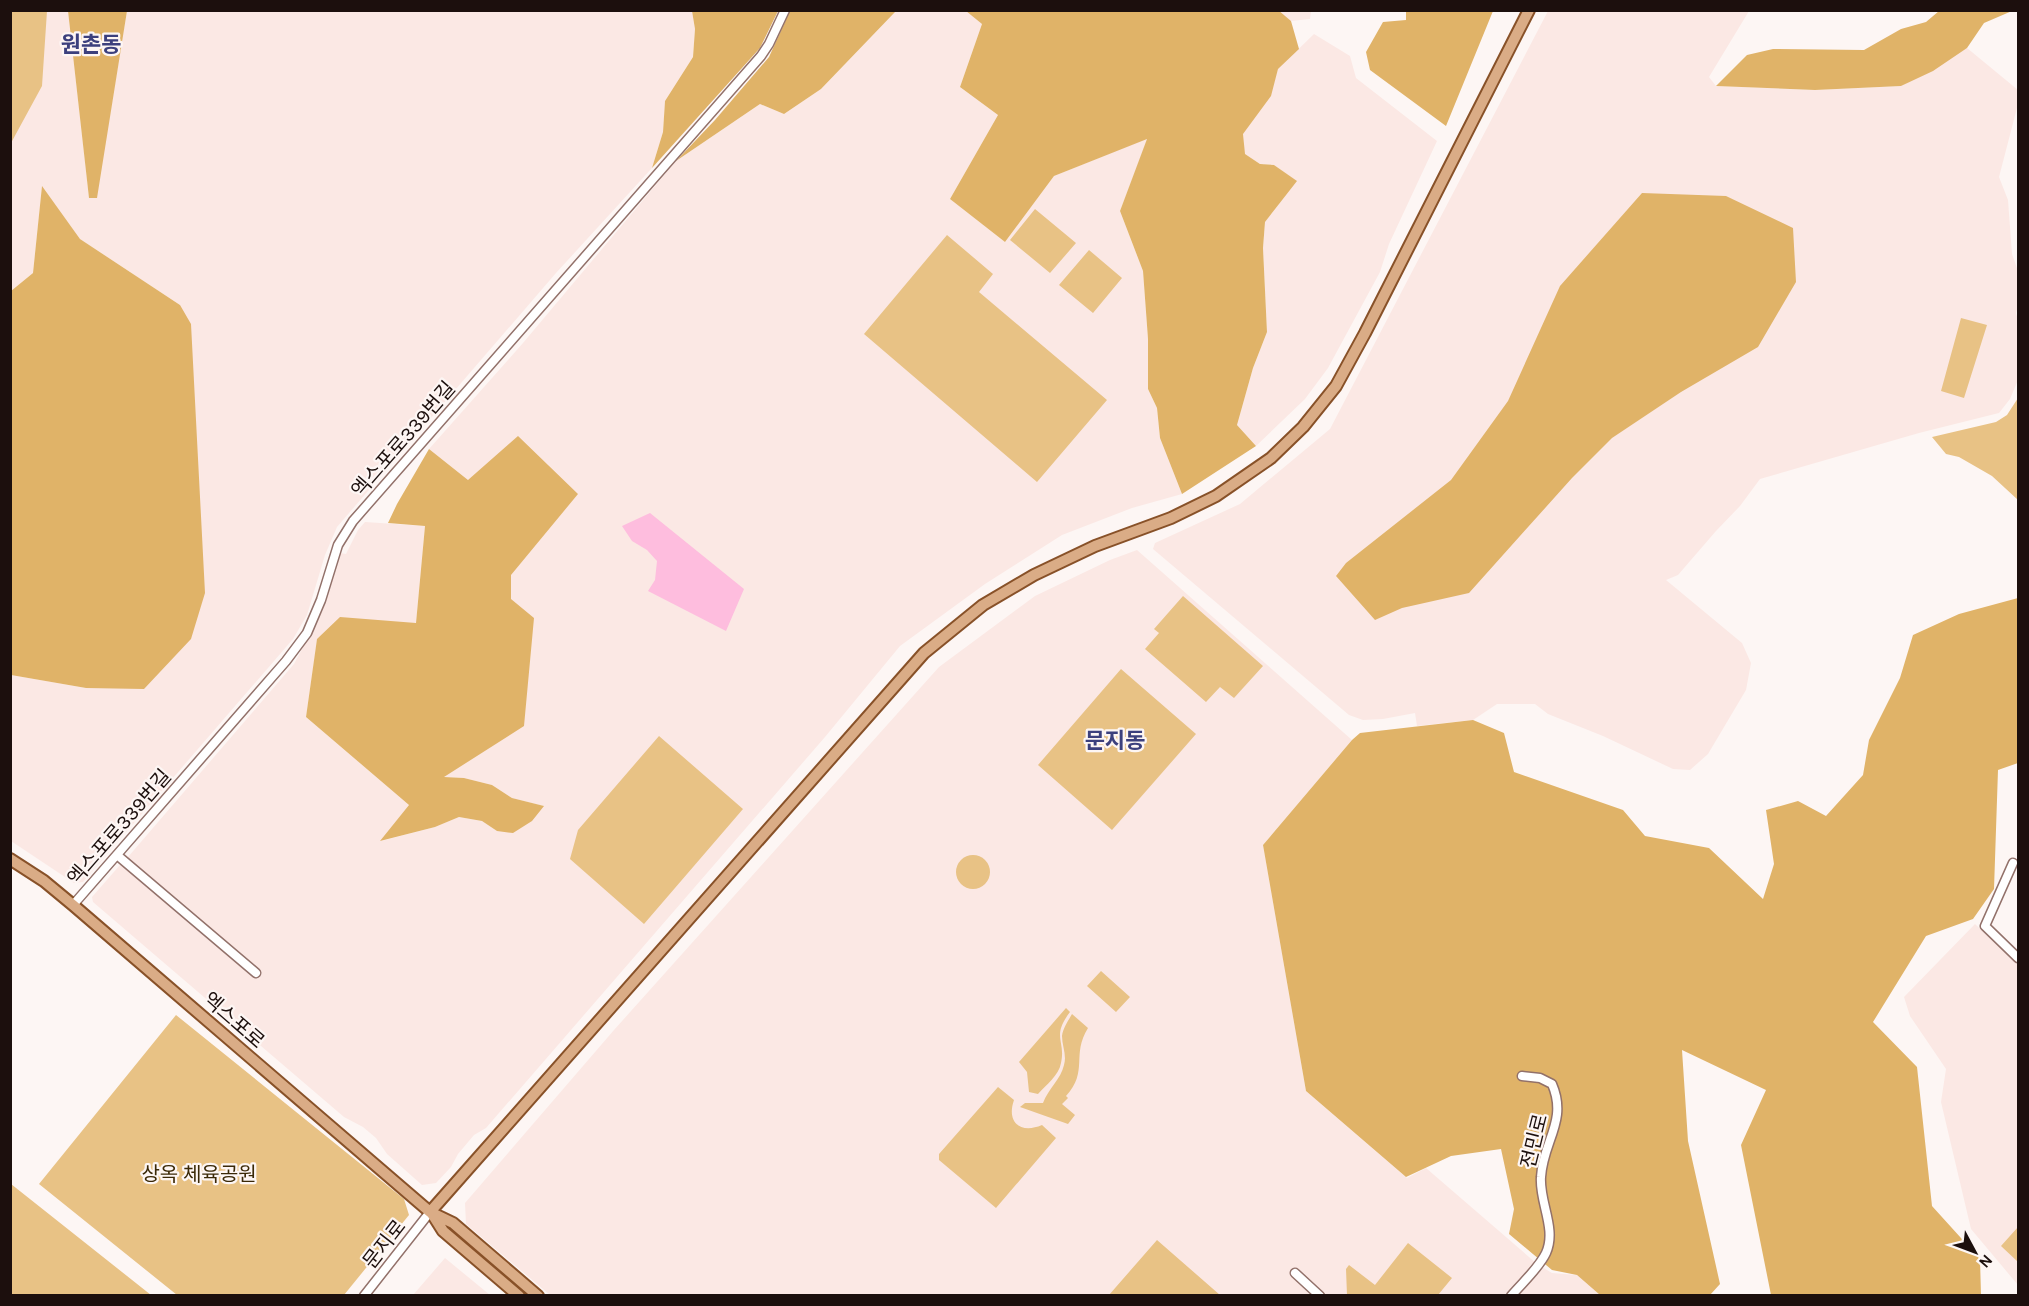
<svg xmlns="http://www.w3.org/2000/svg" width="2029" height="1306" font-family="Karla,'Noto Sans KR',sans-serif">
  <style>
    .built { fill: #fbe8e4 }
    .green { fill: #e8c285 }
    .forest { fill: #e0b368 }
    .water { fill: #febdde }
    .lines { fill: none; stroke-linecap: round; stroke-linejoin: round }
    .minor-casing { stroke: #92716a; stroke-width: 11 }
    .major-casing { stroke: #885128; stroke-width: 14 }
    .minor { stroke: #fff; stroke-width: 8 }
    .major { stroke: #daac86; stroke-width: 10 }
    .labels { text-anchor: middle; stroke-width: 4.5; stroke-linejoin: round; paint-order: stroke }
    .street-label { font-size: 20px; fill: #1c0f0d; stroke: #fdf6f4 }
    .park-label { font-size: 20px; fill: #3a2806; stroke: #fdf6f4 }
    .quarter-label { font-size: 22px; font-weight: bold; fill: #3c407d; stroke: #fdf6f4 }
  </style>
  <rect width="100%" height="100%" fill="#fdf6f4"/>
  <!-- built -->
  <path class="built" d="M11,11H68L89,197L96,198L127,11H692L695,29L693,57L665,101L663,132L652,168L556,273L337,527L325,555L307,615L293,639L83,882L74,883L11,841V675L86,688L180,305L80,239L42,187L33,273L11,291Z
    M896,11H966L982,24L960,87L998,115L950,199L1005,242L1054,176L1148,138L1120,211L1143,271L1148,339V389L1157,408L1160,438L1182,494L1132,508L1062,535L985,584L900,646L825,737L486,1128L474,1135L458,1154L451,1167L436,1183L422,1185L387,1154L376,1138L363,1127L344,1117L93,902L92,897L120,865H125L259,978L262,974L128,861V857L294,664L323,610L340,553L346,554L358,530L365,522L425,526L416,623L325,633L317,640L306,717L409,805L381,841L435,827L459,817L482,821L497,831L543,806L512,798L492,785L464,778L443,777L511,599V574L577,494L468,480L429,449L523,343L676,161L760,104L784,114L821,89Z
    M1278,11H1311L1310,19L1291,21Z
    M1548,11H1749L1709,77L1716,86L1814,90L1901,86L1967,48L2018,90V104L1999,177L2008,200L2012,254L2018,271V306L2016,313L2018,320V380L2010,399L1999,413L1919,433L1760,479L1740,506L1716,531L1678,575L1666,580L1742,643L1751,663L1746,690L1708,754L1690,770L1673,769L1603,736L1548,714L1535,704H1497L1473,720L1417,726L1415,713L1383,719L1363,720L1349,715L1153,549L1155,543L1240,504L1330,429Z
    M1314,34L1350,56L1356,78L1437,141L1389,244L1380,272L1328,368L1305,399L1256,446L1237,425L1253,368L1267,332L1263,248L1265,222L1296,181L1274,165L1260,164L1244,154L1243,133L1270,96L1278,69Z
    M1137,550L1352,740L1263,845L1306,1091L1407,1178L1426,1168L1536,1263L1508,1296H1325L1315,1287L1308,1296L550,1295L466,1224L465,1203L614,1030L939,667L1035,596L1110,560Z
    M1975,924L2018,965V1285L1971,1229L1941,1102L1946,1069L1910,1016L1904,997Z
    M445,1258L490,1295H413Z
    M1542,1267L1552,1273L1577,1275L1600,1295L1518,1296Z"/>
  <!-- green -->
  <path class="green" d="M11,10L47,11L42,86L11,143Z
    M1035,209L1076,243L1050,273L1010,240Z
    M947,235L993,274L979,292L1107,400L1037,482L864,334Z
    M1089,250L1122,278L1093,313L1059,285Z
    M1961,318L1987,325L1964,398L1941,391Z
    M2018,398V500L1992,476L1959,457L1946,454L1932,437L1996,422L2007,415Z
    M1183,596L1263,666L1234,698L1220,687L1206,702L1145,649L1159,633L1154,629Z
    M1121,669L1196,734L1112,830L1038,765Z
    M659,736L743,809L644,924L570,859L578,830Z
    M956 872a17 17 0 1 1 34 0a17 17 0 1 1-34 0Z
    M1101,971L1130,997L1116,1012L1087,986Z
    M1066,1008L1070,1012C1051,1037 1066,1040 1061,1063C1059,1075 1046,1085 1038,1094L1029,1092L1027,1072L1019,1062Z
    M1072,1014L1088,1028C1071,1055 1089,1071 1066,1096L1068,1098L1062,1104L1075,1115L1068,1124L1020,1107L1025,1103H1043C1048,1089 1061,1079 1064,1065C1067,1055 1062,1046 1062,1036C1063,1028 1068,1021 1072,1014Z
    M176,1015L404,1199L409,1215L344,1295H177L39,1184Z
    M998,1087L1014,1100C1006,1123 1021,1134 1042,1125L1056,1138L996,1208L939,1160V1154Z
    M11,1184L151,1295H11Z
    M2018,1227V1262L2001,1246Z
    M1157,1240L1220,1295H1109Z
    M1408,1243L1452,1278L1438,1295H1347L1346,1269L1349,1265L1375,1285Z"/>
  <!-- forest -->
  <path class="forest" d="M68,11H127L97,198H89Z
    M692,11H778L760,48L652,168L663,132L665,101L693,57L695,29Z
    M790,11H896L821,89L784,114L760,104L676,161L715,120L769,57Z
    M966,11L1278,10L1291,21L1299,49L1278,69L1271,96L1243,134L1245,154L1260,164L1274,165L1297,181L1265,222L1263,248L1267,332L1253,368L1237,425L1256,446L1182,494L1160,438L1157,408L1148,389V339L1143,271L1120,211L1147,139L1054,176L1005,242L950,199L998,115L960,87L982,24Z
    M1406,11H1493L1446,126L1370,70L1366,52L1383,22L1406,20Z
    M1939,11H2012L1984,23L1967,48L1933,71L1901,86L1815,90L1716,86L1747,55L1773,49L1864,50L1901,29L1926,22Z
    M42,186L80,239L180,305L191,324L205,593L191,639L144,689L86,688L11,675V291L33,273Z
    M1642,193L1726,196L1793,228L1796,282L1758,347L1681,392L1612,438L1572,478L1469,593L1402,608L1375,620L1336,576L1346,563L1451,480L1508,401L1560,286Z
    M518,436L578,494L511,575V599L534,618L524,726L444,777L464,778L492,785L512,798L544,806L532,821L513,833L497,831L482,821L459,817L435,827L380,841L409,805L306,717L317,639L340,617L416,623L425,526L388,523L397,504L429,449L468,480Z
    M2018,598V763L1998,770L1994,889L1973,919L1926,936L1873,1022L1917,1067L1932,1206L1980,1259L1981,1295H1771L1741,1145L1766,1090L1682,1050L1688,1141L1720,1284L1710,1295H1600L1577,1275L1552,1270L1509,1234L1514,1209L1501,1149L1451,1156L1406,1177L1306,1091L1263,845L1352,740L1360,733L1473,720L1504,733L1514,772L1623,810L1645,836L1709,848L1763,899L1774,864L1766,810L1798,801L1826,816L1863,775L1869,740L1900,678L1913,635L1959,614Z"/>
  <!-- water -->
  <path class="water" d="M650,513L744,589L726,631L648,591L655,580L657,561L647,550L632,541L622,526Z"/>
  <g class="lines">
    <!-- minor casing -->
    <g class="minor-casing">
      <path id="minor" d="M117,855L256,973
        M2013,863L1985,926L2018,958
        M73,905L286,661L307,633L321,600L338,545L353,521L761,56L769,44L785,10
        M1295,1273L1320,1296
        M364,1296L430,1212
        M1511,1296C1522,1283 1539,1268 1546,1253C1557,1229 1539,1202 1541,1177C1543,1141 1568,1121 1552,1084L1540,1078L1522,1076"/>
    </g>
    <!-- major casing -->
    <g class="major-casing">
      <path id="major" d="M10,859L44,881L73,905L430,1212L453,1223L538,1296
        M430,1212L924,653L983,605L1034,575L1095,546L1171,518L1216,496L1271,458L1303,427L1336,386L1365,333L1529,10
        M431,1212L443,1231L519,1296"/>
    </g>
    <!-- minor -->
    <use href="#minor" class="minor"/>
    <!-- major -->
    <use href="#major" class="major"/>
  </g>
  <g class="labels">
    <!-- street labels -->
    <g class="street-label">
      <text transform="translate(403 439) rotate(-49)" y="7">엑스포로339번길</text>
      <text transform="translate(119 827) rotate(-49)" y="7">엑스포로339번길</text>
      <text transform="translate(234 1020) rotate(41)" y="7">엑스포로</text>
      <text transform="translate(1534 1141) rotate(-76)" y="7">전민로</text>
      <text transform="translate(384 1244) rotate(-52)" y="7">문지로</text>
    </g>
    <!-- park labels -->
    <g class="park-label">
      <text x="199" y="1181">상옥 체육공원</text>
    </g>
    <!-- quarter labels -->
    <g class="quarter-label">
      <text x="91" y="52">원촌동</text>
      <text x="1115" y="748">문지동</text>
    </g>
  </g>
  <!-- border -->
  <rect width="2029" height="1306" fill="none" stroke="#1c0f0d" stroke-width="24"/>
  <!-- north arrow -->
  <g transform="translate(1975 1252) rotate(131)" stroke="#fdf6f4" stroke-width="4.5" paint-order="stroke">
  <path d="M0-4.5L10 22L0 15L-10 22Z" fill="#1c0f0d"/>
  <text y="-9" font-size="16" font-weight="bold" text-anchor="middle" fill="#1c0f0d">N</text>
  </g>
</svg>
